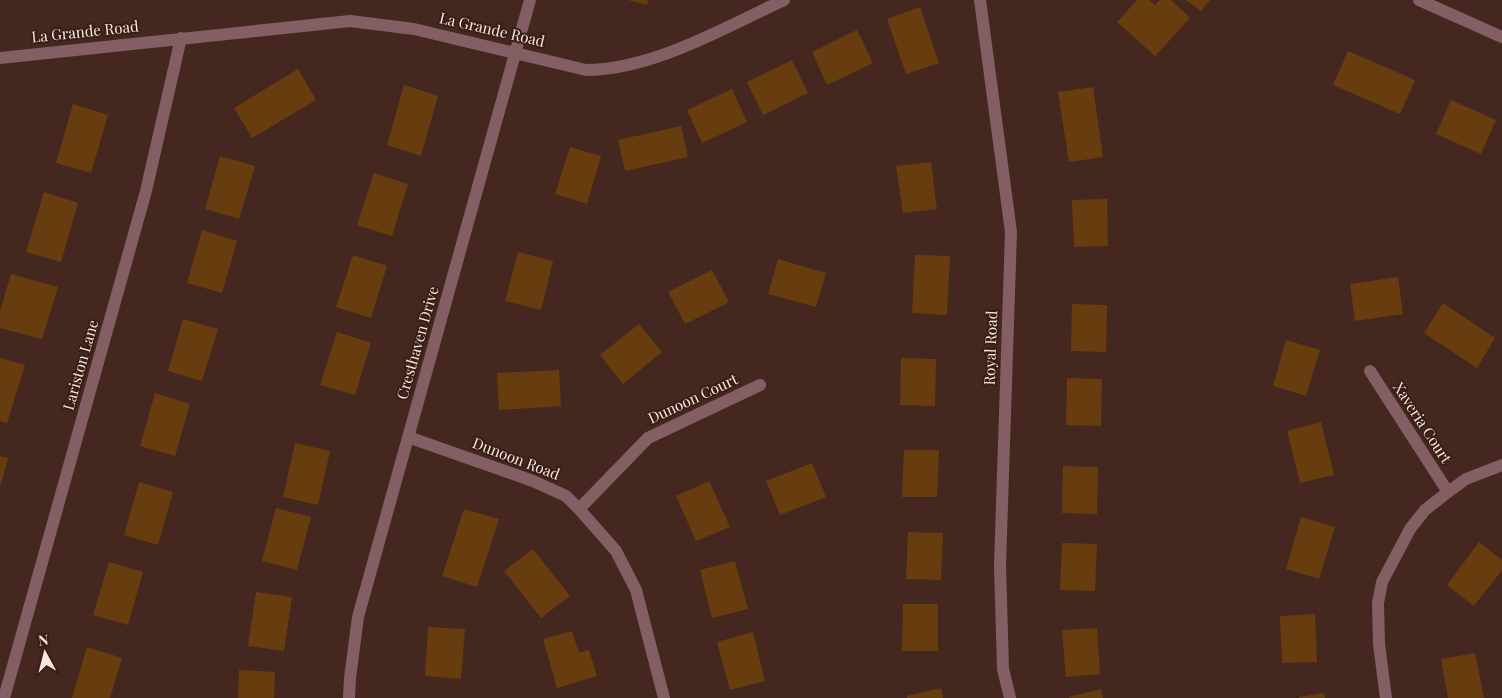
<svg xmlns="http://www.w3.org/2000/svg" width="1502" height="698" font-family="'Playfair Display',serif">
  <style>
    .building { fill: #673d10 }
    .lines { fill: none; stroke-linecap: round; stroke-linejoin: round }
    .minor { stroke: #835f63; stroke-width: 12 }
    .labels { text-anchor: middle; stroke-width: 4; stroke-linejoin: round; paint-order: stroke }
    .street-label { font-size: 15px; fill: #fae7e1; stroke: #391e16 }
  </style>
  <rect width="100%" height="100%" fill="#44281f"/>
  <!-- building -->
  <path class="building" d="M628,0H648L647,5Z
    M1137,0H1149L1155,5L1160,0H1171L1190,18L1155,56L1117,22Z
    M1186,0H1210L1201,11Z
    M920,7L939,63L906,74L887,19Z
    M857,30L873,63L827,85L812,52Z
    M1348,51L1415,80L1400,114L1333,85Z
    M792,60L808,93L763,115L747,82Z
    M298,69L316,100L252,138L234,108Z
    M404,85L438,96L421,156L387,145Z
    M1093,87L1103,157L1069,162L1058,92Z
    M732,89L747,122L702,143L687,110Z
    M1451,100L1496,120L1481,154L1436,134Z
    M73,104L108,115L91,173L56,163Z
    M681,126L688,157L625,171L618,140Z
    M570,147L601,156L587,204L555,194Z
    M220,156L255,166L239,219L205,209Z
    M931,162L937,209L903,213L896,166Z
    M374,173L408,184L392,236L357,225Z
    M44,192L78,203L61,262L26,252Z
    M1107,199L1108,246L1074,247L1072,200Z
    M202,230L237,241L222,293L187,283Z
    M518,252L553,261L541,310L505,301Z
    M353,255L387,266L371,318L336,307Z
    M915,255L950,256L947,315L912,313Z
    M778,259L826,273L816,307L768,294Z
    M712,270L729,302L685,324L668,292Z
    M11,274L58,287L42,339L0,328V311Z
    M1398,277L1403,314L1355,321L1350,284Z
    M1443,303L1495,338L1477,368L1424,333Z
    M1072,304L1107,305L1106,352L1071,351Z
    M183,319L218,329L202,381L168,371Z
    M639,324L662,352L623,384L600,355Z
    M337,332L371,343L355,395L320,385Z
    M1286,340L1320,350L1306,396L1273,386Z
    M0,358L25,365L7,423L0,421Z
    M901,358L936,359L935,406L900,405Z
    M559,370L561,406L499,410L497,373Z
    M1067,378L1102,379L1101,426L1066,425Z
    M155,393L190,404L175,456L140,446Z
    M1321,422L1334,475L1300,483L1287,431Z
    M295,443L330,451L318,505L283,497Z
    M904,450H939L937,497H902Z
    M0,456L8,458L1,484L0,483Z
    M812,463L826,497L780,515L766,481Z
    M1063,466L1098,467L1097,514L1062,513Z
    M709,481L730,527L696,541L676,496Z
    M139,482L173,492L158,545L124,535Z
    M276,508L311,517L297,570L262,561Z
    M464,509L499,519L477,587L442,576Z
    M1301,517L1335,527L1319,579L1286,569Z
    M908,532L943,533L941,580L906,579Z
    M1479,542L1502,560V570L1474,606L1447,585Z
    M1062,543L1097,544L1095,591L1060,590Z
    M533,549L570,596L541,618L504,571Z
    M735,561L748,609L712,618L700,570Z
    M109,562L143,572L128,625L93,615Z
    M256,592L292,597L284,651L248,646Z
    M903,604H938V651H902Z
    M1315,614L1317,662L1282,663L1280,616Z
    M428,627L465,629L461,679L425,676Z
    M1097,628L1100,674L1066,677L1062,630Z
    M572,631L579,653L589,650L597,676L557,688L543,639Z
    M753,632L765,681L730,690L717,642Z
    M87,647L122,658L110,698H72Z
    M1475,653L1484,698H1448L1441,659Z
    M239,670L275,672L274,698H238Z
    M941,688L943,698H907V696Z
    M1101,689L1103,698H1069V697Z
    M1324,693L1325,698H1299V697Z"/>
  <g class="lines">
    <!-- minor -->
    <path class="minor" d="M980,0L1011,232L1000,565L1003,669L1010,698
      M1419,0L1502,37
      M0,58L350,21L414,29L586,70C652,70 724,28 784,0
      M1370,371L1448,492
      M408,437L533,481L566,496L579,509L616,551L636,590L664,698
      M579,509L648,438L760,385
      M4,698L146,191L181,38
      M349,698L350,678L358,617L530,0
      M1386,698L1379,644L1378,603L1382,582L1410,529L1425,510L1448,492L1466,479L1502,465"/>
  </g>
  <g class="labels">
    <!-- street labels -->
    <g class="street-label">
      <text transform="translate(492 30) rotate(13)" y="5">La Grande Road</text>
      <text transform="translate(85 32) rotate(-6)" y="5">La Grande Road</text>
      <text transform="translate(418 343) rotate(-74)" y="5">Cresthaven Drive</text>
      <text transform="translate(991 348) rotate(-88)" y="5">Royal Road</text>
      <text transform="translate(81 365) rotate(-74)" y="5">Lariston Lane</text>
      <text transform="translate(693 399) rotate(-25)" y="5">Dunoon Court</text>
      <text transform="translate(1422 423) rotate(57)" y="5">Xaveria Court</text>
      <text transform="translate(516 459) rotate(21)" y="5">Dunoon Road</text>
    </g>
  </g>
  <!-- north arrow -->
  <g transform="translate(45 653) rotate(353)" stroke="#391e16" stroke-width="4" paint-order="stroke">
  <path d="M0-4L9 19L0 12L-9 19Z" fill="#fae7e1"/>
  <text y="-8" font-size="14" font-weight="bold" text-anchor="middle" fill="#fae7e1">N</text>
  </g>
</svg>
